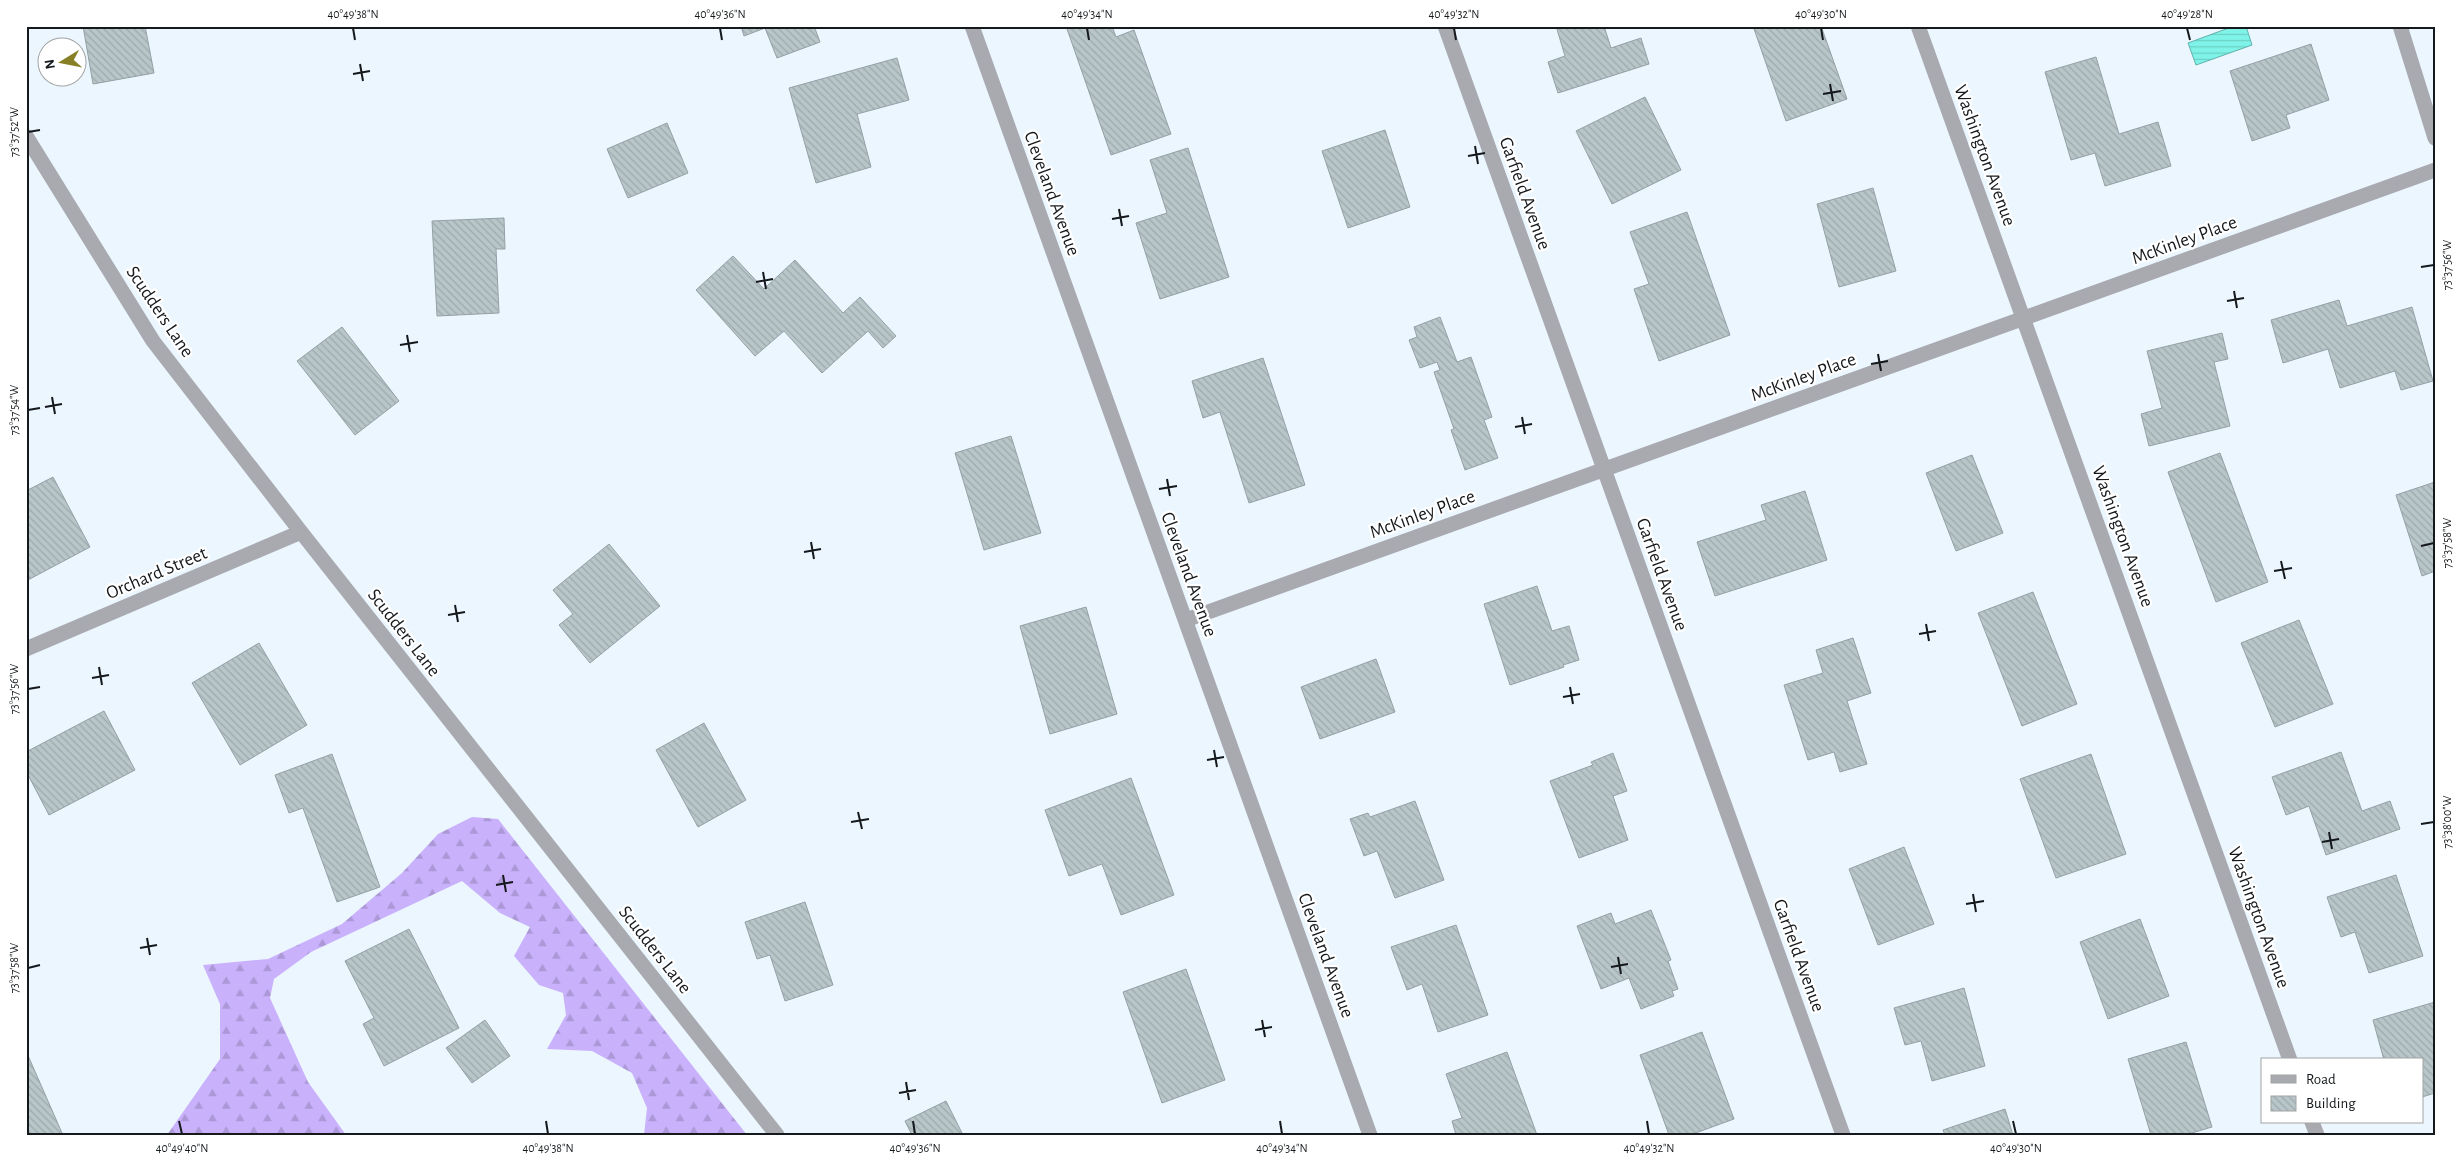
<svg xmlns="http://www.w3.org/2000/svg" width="2461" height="1161" font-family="'Alegreya Sans',sans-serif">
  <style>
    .forest { fill: url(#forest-firs) }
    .water { fill: url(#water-rules); stroke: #5fb2ab }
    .building { fill: url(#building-back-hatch); stroke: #93a0a4 }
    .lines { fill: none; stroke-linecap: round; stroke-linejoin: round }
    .minor { stroke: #a8aaaf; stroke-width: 15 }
    .ticks { fill: none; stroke: #15191c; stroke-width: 2 }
    .labels { text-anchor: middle; stroke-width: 4.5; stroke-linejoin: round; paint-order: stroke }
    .street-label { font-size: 19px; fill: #15191c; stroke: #fff }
    .neatline { fill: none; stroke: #15191c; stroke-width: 2 }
    .ticks-label { font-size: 12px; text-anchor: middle; fill: #15191c }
  </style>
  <defs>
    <pattern id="forest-firs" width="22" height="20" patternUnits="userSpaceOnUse" patternTransform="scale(1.25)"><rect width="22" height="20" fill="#c9b1fb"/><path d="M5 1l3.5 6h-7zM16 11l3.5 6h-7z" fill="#ac98d7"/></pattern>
    <pattern id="water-rules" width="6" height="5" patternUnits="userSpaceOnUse" patternTransform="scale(1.25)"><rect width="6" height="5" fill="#7ff3e8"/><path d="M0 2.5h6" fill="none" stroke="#6dd0c6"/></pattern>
    <pattern id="building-back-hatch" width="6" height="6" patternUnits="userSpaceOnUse" patternTransform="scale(1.25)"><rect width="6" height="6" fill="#b8c6c9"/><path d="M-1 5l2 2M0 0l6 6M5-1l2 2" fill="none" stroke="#9daaac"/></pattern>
  </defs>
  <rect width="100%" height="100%" fill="#ecf6ff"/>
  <!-- forest -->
  <path class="forest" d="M472,817L498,819L747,1135H644L647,1108L632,1073L592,1051L547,1049L566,1015L563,993L539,985L514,956L530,927L500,913L462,881L311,952L274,979L270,998L308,1082L346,1135H167L220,1059V1004L203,965L268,959L342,924L402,873L438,834Z"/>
  <!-- water -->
  <path class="water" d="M2234,26H2246L2252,45L2196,65L2188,43Z"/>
  <!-- building -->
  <path class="building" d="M83,26H145L154,73L93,84Z
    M741,26H814L820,42L777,58L765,28L744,36Z
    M1066,26H1112L1116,37L1134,30L1171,134L1111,155Z
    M1556,26H1604L1611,48L1641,38L1649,64L1558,93L1548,62L1565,56Z
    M1753,26H1821L1847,99L1786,121Z
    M2311,44L2329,100L2286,115L2290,128L2252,141L2230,71Z
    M2096,57L2119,134L2158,122L2171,166L2105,186L2095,153L2071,160L2045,72Z
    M897,58L909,100L857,114L871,167L816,183L789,88Z
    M1645,97L1681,170L1612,204L1576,131Z
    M667,123L688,173L628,198L607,149Z
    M1385,130L1410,207L1348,228L1322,151Z
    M1188,148L1229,277L1160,299L1136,223L1167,213L1150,160Z
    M1873,188L1896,271L1839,287L1817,204Z
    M1687,212L1730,335L1659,361L1634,289L1649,284L1630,232Z
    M504,218L505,249H496L499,313L437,316L432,221Z
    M733,256L764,289L795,260L843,313L860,297L896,336L883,348L868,331L822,373L784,331L755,356L696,290Z
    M2339,300L2347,326L2412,307L2433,381L2401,390L2395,371L2340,388L2328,349L2283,363L2271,320Z
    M1440,317L1457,362L1471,357L1492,417L1484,420L1498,458L1465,470L1451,430L1454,429L1434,372L1440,370L1437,362L1420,368L1409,340L1417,337L1414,327Z
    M342,327L399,401L355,435L297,361Z
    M2222,333L2228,359L2214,362L2230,426L2149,446L2141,414L2162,408L2147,351Z
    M1263,358L1305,485L1249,503L1220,412L1203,418L1192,381Z
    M1011,436L1041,533L984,550L955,453Z
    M2220,453L2268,582L2216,602L2168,472Z
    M1972,455L2003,533L1956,551L1926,473Z
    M53,477L90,547L26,581V491Z
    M2435,482V571L2422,576L2396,495Z
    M1805,491L1827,560L1715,596L1697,542L1766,520L1761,505Z
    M609,544L660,606L590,663L559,625L573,614L553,590Z
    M1537,586L1552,631L1569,626L1579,660L1563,665L1564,667L1510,685L1484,604Z
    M2033,592L2077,704L2022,726L1978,613Z
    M1086,607L1117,714L1050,734L1020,626Z
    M2299,620L2333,704L2275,727L2241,643Z
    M1853,638L1871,693L1847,701L1867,764L1840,772L1834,752L1808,760L1784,685L1823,673L1816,650Z
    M259,643L307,725L240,765L192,683Z
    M1376,659L1395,712L1320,739L1301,687Z
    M104,711L135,770L49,815L26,771V752Z
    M704,723L746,800L698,827L656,750Z
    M2341,752L2362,811L2390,801L2400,829L2326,855L2309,806L2286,815L2272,777Z
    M1613,753L1627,791L1613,796L1628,840L1579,858L1550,781L1593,765L1591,762Z
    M332,754L380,887L337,902L303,808L289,813L275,775Z
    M2091,754L2126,854L2056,878L2020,779Z
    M1131,778L1174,895L1121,915L1102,864L1069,876L1045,810Z
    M1415,801L1444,880L1395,898L1377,851L1364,856L1350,819L1368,813L1370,817Z
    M1904,847L1934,924L1878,945L1849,869Z
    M2396,875L2423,956L2369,973L2355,932L2341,937L2327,897Z
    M805,902L833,985L785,1001L770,955L757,959L745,922Z
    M1651,910L1671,960L1668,961L1678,989L1672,991L1674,996L1641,1009L1629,978L1601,989L1577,926L1611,913L1615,924Z
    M2140,919L2169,996L2108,1019L2080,942Z
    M1456,925L1488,1015L1438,1032L1422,984L1407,990L1391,947Z
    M409,929L459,1028L384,1066L363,1024L374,1018L345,961Z
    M1186,969L1225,1080L1162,1103L1123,992Z
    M1964,988L1985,1066L1932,1081L1921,1041L1905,1045L1894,1008Z
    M2435,1002V1093L2422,1097V1060H2384L2373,1020Z
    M485,1020L510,1056L472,1083L446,1048Z
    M1702,1032L1734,1119L1690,1135H1669L1640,1055Z
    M2186,1042L2212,1127L2185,1135H2151L2128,1059Z
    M26,1051L62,1133L59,1135H26Z
    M1507,1052L1537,1135H1456L1452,1121L1462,1118L1446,1074Z
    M946,1101L963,1135H912L905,1121Z
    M2005,1109L2013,1135H1945L1943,1130Z"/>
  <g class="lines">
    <!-- minor -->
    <path class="minor" d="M972,26L1370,1135
      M1445,26L1843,1135
      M1918,26L2290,1060
      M2400,26L2435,138
      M26,136L153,341L301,532L777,1135
      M1186,620L2435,170
      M26,649L301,532
      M2312,1122L2317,1135"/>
  </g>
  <!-- ticks -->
  <path class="ticks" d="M353,28L355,40M720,28L722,40M1087,28L1089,40M1454,28L1456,40M1821,28L1823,40M2187,28L2190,40M360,64L363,81M353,74L370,71M1830,84L1833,101M1823,94L1841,91M28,132L40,130M1475,146L1478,164M1468,156L1485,153M1119,209L1122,226M1112,219L1129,216M2421,267L2434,265M763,272L766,289M756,282L773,279M2234,291L2237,308M2227,301L2244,298M407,335L410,352M400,345L418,342M1878,354L1881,371M1871,364L1888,361M52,397L55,414M45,407L62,404M28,410L40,408M1522,417L1525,434M1515,427L1532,424M1167,479L1170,496M1159,489L1177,486M811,542L814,559M2421,546L2434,543M804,552L821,549M2281,561L2285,579M2274,571L2292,568M455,605L458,622M448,615L465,612M1926,624L1929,641M1919,634L1936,631M99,667L102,685M92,678L109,675M1570,687L1573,704M28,689L40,687M1563,697L1580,694M1214,750L1217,767M1207,760L1224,757M858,812L862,829M851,822L869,819M2421,824L2434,822M2329,832L2332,849M2322,842L2339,839M503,875L506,892M496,885L513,882M1973,894L1976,912M1966,904L1984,901M147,938L150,955M140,948L157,945M1618,957L1621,974M1611,967L1628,964M28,968L40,965M1262,1020L1265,1037M1255,1030L1272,1027M906,1082L909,1100M899,1093L916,1090M179,1121L182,1134M546,1121L548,1134M913,1121L915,1134M1280,1121L1282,1134M1647,1121L1649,1134M2013,1121L2016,1134"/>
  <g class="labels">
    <!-- street labels -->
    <g class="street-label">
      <text transform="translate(1986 155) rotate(70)" y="7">Washington Avenue</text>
      <text transform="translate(1053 193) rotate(70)" y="7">Cleveland Avenue</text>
      <text transform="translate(1526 193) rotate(70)" y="7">Garfield Avenue</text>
      <text transform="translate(2184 239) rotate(-20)" y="7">McKinley Place</text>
      <text transform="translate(161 311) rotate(56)" y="7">Scudders Lane</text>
      <text transform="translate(1803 376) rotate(-20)" y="7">McKinley Place</text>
      <text transform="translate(1422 513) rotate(-20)" y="7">McKinley Place</text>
      <text transform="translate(2124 536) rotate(70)" y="7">Washington Avenue</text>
      <text transform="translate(156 572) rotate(-23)" y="7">Orchard Street</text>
      <text transform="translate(1190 574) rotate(70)" y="7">Cleveland Avenue</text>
      <text transform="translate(1663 574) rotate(70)" y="7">Garfield Avenue</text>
      <text transform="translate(405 632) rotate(52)" y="7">Scudders Lane</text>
      <text transform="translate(2260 917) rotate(70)" y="7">Washington Avenue</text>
      <text transform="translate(656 949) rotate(52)" y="7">Scudders Lane</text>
      <text transform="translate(1327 955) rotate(70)" y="7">Cleveland Avenue</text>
      <text transform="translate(1800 955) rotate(70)" y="7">Garfield Avenue</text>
    </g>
  </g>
  <!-- border -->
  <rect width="2461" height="1161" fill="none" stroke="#ffffff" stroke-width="55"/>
  <!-- legend -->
  <rect x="2261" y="1058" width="162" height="65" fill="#ffffff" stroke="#a1a3a4"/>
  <rect x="2271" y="1075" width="25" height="8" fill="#a8aaaf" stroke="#a1a3a4"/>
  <text x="2306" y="1084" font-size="15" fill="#15191c">Road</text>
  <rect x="2271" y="1096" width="25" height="15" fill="url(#building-back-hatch)" stroke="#a1a3a4"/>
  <text x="2306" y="1108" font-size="15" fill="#15191c">Building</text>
  <!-- north arrow -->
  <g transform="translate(62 62) rotate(260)"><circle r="24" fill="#ffffff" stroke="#a1a3a4"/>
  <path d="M0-4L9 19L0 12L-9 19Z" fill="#878027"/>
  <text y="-8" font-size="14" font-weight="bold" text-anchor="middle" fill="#15191c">N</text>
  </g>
  <rect x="28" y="28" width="2406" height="1106" class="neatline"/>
  <g class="ticks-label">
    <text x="353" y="18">40°49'38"N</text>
    <text x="720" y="18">40°49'36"N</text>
    <text x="1087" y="18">40°49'34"N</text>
    <text x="1454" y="18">40°49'32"N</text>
    <text x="1821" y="18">40°49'30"N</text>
    <text x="2187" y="18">40°49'28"N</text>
    <text transform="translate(14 132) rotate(-90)" y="4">73°37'52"W</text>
    <text transform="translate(2447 265) rotate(-90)" y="4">73°37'56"W</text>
    <text transform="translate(14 410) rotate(-90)" y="4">73°37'54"W</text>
    <text transform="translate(2447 543) rotate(-90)" y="4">73°37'58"W</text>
    <text transform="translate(14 689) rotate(-90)" y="4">73°37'56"W</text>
    <text transform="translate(2447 822) rotate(-90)" y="4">73°38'00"W</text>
    <text transform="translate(14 968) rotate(-90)" y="4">73°37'58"W</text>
    <text x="182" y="1152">40°49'40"N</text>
    <text x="548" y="1152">40°49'38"N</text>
    <text x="915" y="1152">40°49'36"N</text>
    <text x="1282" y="1152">40°49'34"N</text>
    <text x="1649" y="1152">40°49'32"N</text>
    <text x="2016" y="1152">40°49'30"N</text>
  </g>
</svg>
